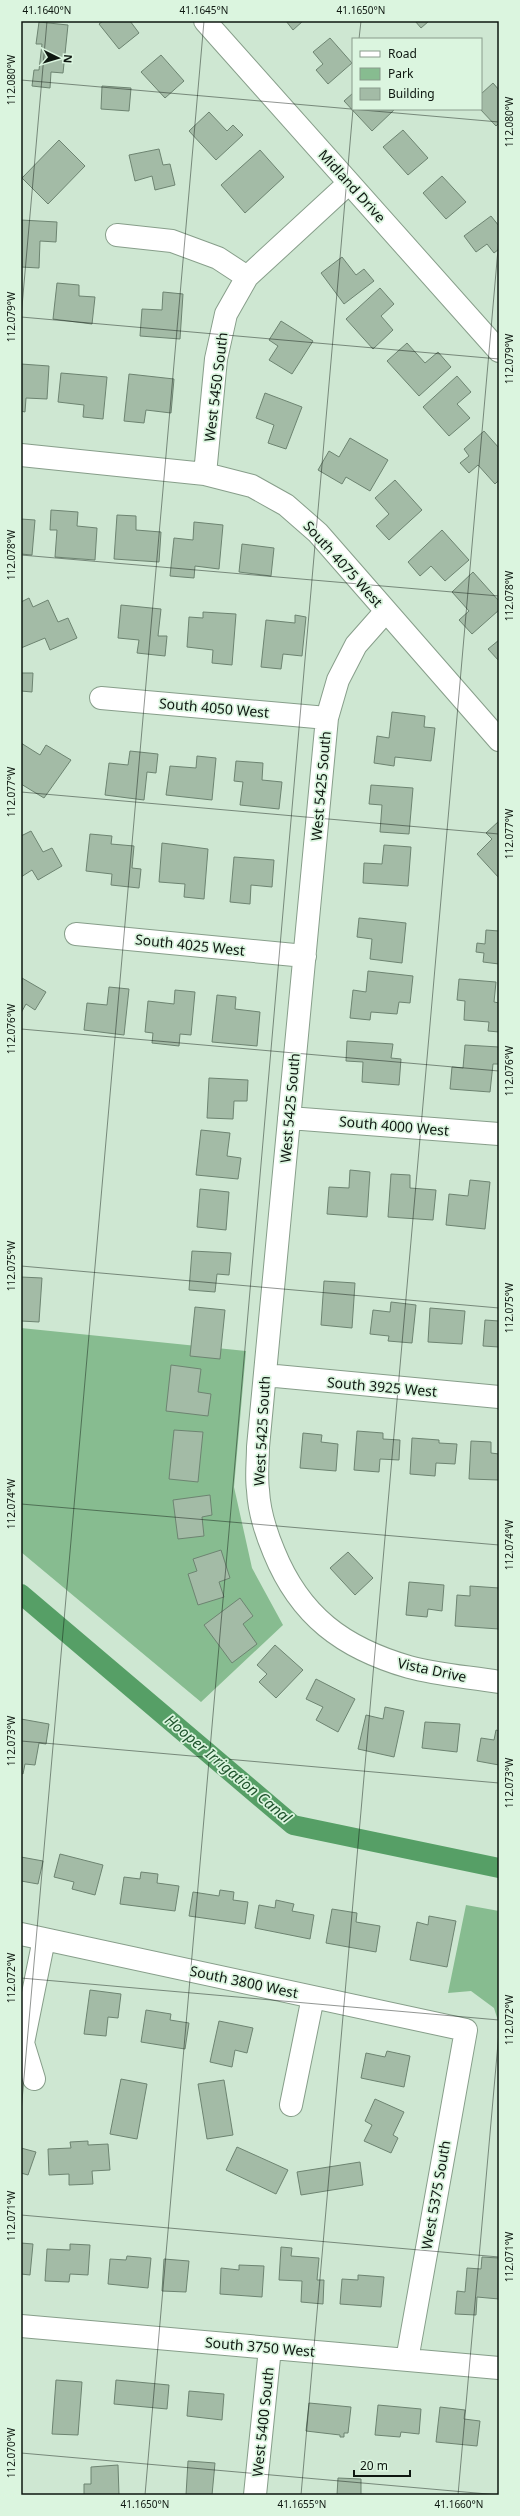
<svg xmlns="http://www.w3.org/2000/svg" width="520" height="2516" font-family="'Noto Sans',sans-serif">
  <style>
    .green { fill: #87bc90 }
    .lines { fill: none; stroke-linecap: round; stroke-linejoin: round }
    .canal { stroke: #569f66; stroke-width: 20 }
    .building { fill: #a3bba6; stroke: #6d8471 }
    .minor-casing { stroke: #879e8a; stroke-width: 24 }
    .minor { stroke: #fff; stroke-width: 22 }
    .ticks { fill: none; stroke: #0e1710; stroke-width: 1; stroke-opacity: 0.45 }
    .labels { text-anchor: middle; stroke-width: 3.5; stroke-linejoin: round; paint-order: stroke }
    .street-label { font-size: 14px; fill: #0e1710; stroke: #dbf5df }
    .water-label { font-size: 15px; font-style: italic; fill: #1f532c; stroke: #dbf5df }
    .neatline { fill: none; stroke: #0e1710; stroke-width: 1.5 }
    .ticks-label { font-size: 10px; text-anchor: middle; fill: #0e1710 }
  </style>
  <rect width="100%" height="100%" fill="#cee7d2"/>
  <!-- green -->
  <path class="green" d="M21,1328L246,1351L234,1487L252,1568L283,1625L201,1702L21,1552Z
    M466,1905L499,1911V2024L494,2008L471,1991L448,1993Z"/>
  <g class="lines">
    <!-- canal -->
    <path class="canal" d="M21,1594L293,1825L499,1868"/>
  </g>
  <!-- building -->
  <path class="building" d="M103,21H130L139,33L119,49L99,24Z
    M286,21H303L293,30Z
    M415,21H429L421,28Z
    M39,22L68,25L63,73L51,72L50,88L32,86L34,70H39L42,44H36Z
    M330,38L352,63L328,84L316,70L323,64L313,52Z
    M161,55L184,81L165,98L141,72Z
    M493,83L499,90V123L496,126L480,109L481,94Z
    M102,86L131,88L129,111L101,109Z
    M353,93V109L394,110L372,131L344,101Z
    M209,112L227,131L233,125L243,135L216,160L189,131Z
    M403,130L428,158L408,175L383,147Z
    M59,140L85,166L48,204L22,178Z
    M159,149L163,165L170,164L175,185L155,190L152,176L135,181L129,155Z
    M260,150L284,177L245,213L221,185Z
    M442,176L466,202L446,219L423,193Z
    M491,216L499,226V249L494,253L487,244L476,252L464,236Z
    M21,220L57,222L56,242L40,241L39,268L21,267Z
    M342,257L356,275L364,269L374,281L344,304L321,273Z
    M57,283L79,285V296L95,297L92,324L53,319Z
    M380,288L394,304L381,316L393,330L373,349L346,319Z
    M163,292L183,294L180,339L140,336L142,309L162,310Z
    M281,321L313,341L292,374L269,360L278,346L269,340Z
    M407,343L425,363L438,352L451,367L419,396L387,361Z
    M21,364L49,366L47,399L26,398L25,412L21,411Z
    M61,373L107,377L103,419L83,417L84,405L58,402Z
    M129,374L174,379L171,413L146,410L144,423L124,421Z
    M457,376L471,392L457,404L470,418L449,436L423,407Z
    M265,393L302,407L286,449L268,443L274,425L256,418Z
    M484,431L499,448V480L495,484L478,465L469,473L460,463L469,456L464,449Z
    M350,438L388,460L370,491L346,477L342,484L318,470L329,451L339,457Z
    M395,480L422,510L389,540L376,526L389,514L375,498Z
    M51,510L78,512L77,526L97,528L95,560L55,557L57,530H50Z
    M117,515L136,516V530L161,532L159,562L114,559Z
    M21,519L35,520L32,555L21,554Z
    M194,522L223,525L219,569L195,566L194,578L170,576L174,538L193,540Z
    M442,530L469,560L445,581L431,566L420,576L408,562Z
    M242,544L274,548L271,576L239,572Z
    M473,572L499,601V610L472,634L459,620L469,611L452,592Z
    M29,598L33,607L48,600L58,622L68,618L77,638L50,650L45,638L21,648V602Z
    M121,605L161,609L158,636H167L165,656L137,653L139,640L118,638Z
    M203,612L236,614L232,665L212,663L213,650L187,647L189,617L203,618Z
    M295,615L306,617L302,656L283,654L281,669L261,667L266,620L295,623Z
    M499,640V661L488,649Z
    M21,673H33L32,692L21,691Z
    M392,712L425,716L424,727L435,728L431,761L395,757L394,766L374,763L377,736L389,738Z
    M21,743L40,755L46,745L71,760L44,798L21,784Z
    M130,751L158,754L156,773L147,772L144,800L105,795L109,763L128,765Z
    M197,756L216,758L212,800L166,795L170,766L196,768Z
    M236,761L263,763L262,780L282,782L279,809L240,805L243,782L234,781Z
    M371,785L413,788L409,834L380,832L382,805L369,804Z
    M499,821V878L477,854L492,839L486,833Z
    M31,831L43,852L52,848L62,866L38,880L32,870L21,877V836Z
    M90,834L112,836L111,844L134,846L132,868L141,869L139,888L111,885L112,874L86,871Z
    M162,843L208,849L204,899L184,897L185,884L159,882Z
    M384,845L411,847L408,886L363,883L364,863L382,864Z
    M234,857L274,860L272,887L251,885L250,904L230,902Z
    M359,918L406,923L402,963L370,959L372,939L357,937Z
    M486,930L499,931V964L483,962L484,953L476,952L477,943L485,944Z
    M368,971L413,976L410,1003L399,1002L397,1014L371,1012L370,1020L350,1018L353,990L366,992Z
    M22,978L46,992L35,1010L26,1004L21,1013Z
    M459,979L496,982L494,1002L499,1003V1032L488,1031L489,1022L464,1020L465,1001L457,1000Z
    M109,987L129,989L124,1035L84,1030L87,1003L107,1005Z
    M175,990L195,992L191,1035L180,1034L179,1046L152,1043L153,1033L145,1032L148,1001L174,1004Z
    M217,995L236,997L235,1009L260,1012L257,1046L212,1042Z
    M347,1041L393,1044L391,1058L401,1059L399,1085L362,1082L363,1062L346,1061Z
    M465,1045L499,1047V1064H493L490,1092L450,1089L452,1067L463,1068Z
    M209,1078L248,1080L247,1101H234L233,1119L207,1118Z
    M201,1130L230,1133L227,1156L241,1158L238,1179L196,1175Z
    M350,1170L370,1172L367,1217L327,1214L329,1187L349,1188Z
    M391,1174L410,1175V1188L436,1190L433,1220L388,1217Z
    M470,1180L490,1182L485,1229L446,1225L449,1194L468,1196Z
    M200,1189L229,1192L226,1230L197,1227Z
    M192,1251L231,1253L229,1275L217,1274L215,1292L189,1290Z
    M21,1277L42,1278L39,1322L21,1321Z
    M324,1281L355,1283L352,1328L321,1325Z
    M391,1302L416,1305L412,1343L388,1341L389,1336L370,1334L373,1310L390,1312Z
    M195,1307L225,1310L220,1359L190,1356Z
    M430,1308L465,1311L462,1344L428,1342Z
    M485,1320L499,1321V1347L483,1346Z
    M171,1365L201,1369L198,1392L211,1394L208,1416L166,1411Z
    M174,1430L203,1432L198,1482L169,1479Z
    M357,1431L383,1433V1439L400,1440L399,1460L380,1459L379,1472L354,1470Z
    M303,1433L322,1435L321,1442L338,1444L336,1471L300,1468Z
    M412,1438L439,1440V1443L457,1444L455,1464L436,1463L435,1476L410,1474Z
    M471,1441L491,1442V1453L499,1454V1480L469,1479Z
    M210,1495L212,1515L202,1517L204,1536L178,1539L173,1500Z
    M221,1550L230,1578L219,1582L224,1597L198,1605L188,1574L197,1571L193,1559Z
    M348,1552L373,1578L355,1595L330,1568Z
    M409,1582L444,1585L442,1611L428,1609L427,1617L406,1615Z
    M470,1586L499,1588V1629L455,1626L457,1595L470,1596Z
    M240,1598L253,1616L243,1624L257,1644L232,1663L204,1625Z
    M275,1645L303,1670L276,1698L259,1682L267,1674L257,1665Z
    M316,1679L355,1699L338,1732L316,1720L323,1707L306,1699Z
    M385,1707L404,1711L394,1757L358,1749L366,1715L383,1719Z
    M21,1719L49,1724L46,1744L39,1743L35,1765L25,1764L23,1774L21,1773Z
    M425,1722L460,1724L457,1752L422,1748Z
    M496,1730L499,1731V1765L477,1761L481,1738L494,1740Z
    M60,1854L103,1865L95,1895L72,1889L74,1882L54,1877Z
    M21,1857L43,1861L38,1884L21,1881Z
    M141,1872L158,1874L157,1883L179,1886L175,1911L120,1904L124,1877L140,1879Z
    M220,1890L234,1892L233,1900L248,1902L245,1924L189,1916L193,1892L219,1896Z
    M276,1900L294,1904L292,1911L314,1915L310,1939L255,1928L259,1905L275,1908Z
    M332,1909L357,1913L356,1922L380,1926L376,1952L326,1943Z
    M429,1916L456,1921L447,1967L410,1960L417,1922L428,1925Z
    M90,1990L121,1994L118,2018L108,2017L106,2036L84,2034Z
    M146,2010L171,2014L170,2020L189,2023L185,2049L141,2042Z
    M219,2021L253,2028L247,2053L235,2050L232,2067L210,2062Z
    M387,2051L410,2056L404,2087L361,2078L366,2053L385,2057Z
    M121,2079L147,2084L137,2139L110,2134Z
    M224,2080L233,2135L207,2139L198,2084Z
    M375,2099L404,2112L393,2135L398,2138L391,2153L364,2141L372,2125L365,2121Z
    M88,2141V2145L108,2144L110,2170L92,2171L93,2184L69,2185V2174L49,2175L48,2149L71,2148L70,2142Z
    M237,2147L288,2170L276,2194L226,2170Z
    M21,2148L36,2152L28,2175L21,2173Z
    M360,2162L363,2185L301,2195L297,2172Z
    M21,2243L33,2244L30,2275L21,2274Z
    M70,2244L90,2245L88,2275L70,2274L69,2282L45,2281L47,2249L70,2250Z
    M281,2247L292,2248L291,2256L319,2258L317,2280H324L323,2304L301,2302L302,2281L279,2280Z
    M127,2256L151,2258L148,2288L108,2284L110,2259L126,2260Z
    M482,2257L499,2258V2299L477,2297L476,2315L455,2314L457,2291L465,2292L467,2268L481,2269Z
    M164,2259L189,2261L186,2292L162,2291Z
    M239,2265L264,2266L262,2297L220,2294L221,2268L239,2270Z
    M358,2275L384,2277L381,2307L340,2304L342,2279L358,2280Z
    M56,2380L82,2382L78,2435L52,2434Z
    M116,2380L169,2385L167,2409L114,2404Z
    M189,2391L224,2394L222,2420L187,2416Z
    M309,2403L351,2407L348,2433H344V2437H340V2435L306,2431Z
    M378,2405L421,2409L419,2434L401,2432L400,2437L375,2435Z
    M440,2407L465,2410L464,2419L480,2421L477,2446L436,2442Z
    M188,2461L215,2463L212,2495H186Z
    M118,2465L119,2495H84V2484H91V2467Z
    M338,2478L361,2479V2494L369,2495H337Z"/>
  <g class="lines">
    <!-- minor casing -->
    <g class="minor-casing">
      <path id="minor" d="M205,21L499,351
        M117,235L172,241L218,258L247,277
        M21,455L205,474L252,486L286,505L318,533L499,740
        M205,474L216,359L226,314L247,277L349,183
        M386,611L356,645L338,680L327,718L258,1447C258,1461 256,1476 258,1490C259,1511 266,1533 274,1552C300,1616 343,1648 409,1667C438,1675 470,1677 499,1682
        M101,698L327,718
        M76,934L305,956
        M289,1118L499,1134
        M265,1375L499,1397
        M21,1934L466,2030L407,2360
        M34,2079L23,2043L44,1939
        M291,2105L313,1997
        M21,2326L499,2368
        M255,2495L270,2348"/>
    </g>
    <!-- minor -->
    <use href="#minor" class="minor"/>
  </g>
  <!-- ticks -->
  <path class="ticks" d="M359,39L361,21M21,80L499,122M21,317L499,359M21,318L47,21M21,555L499,596M21,792L499,834M21,1029L499,1071M21,1266L499,1308M21,1504L499,1545M21,1741L499,1783M21,1978L499,2020M21,2112L204,21M21,2215L499,2257M21,2453L499,2495M145,2495L353,109M301,2495L499,238M458,2495L499,2032"/>
  <g class="labels">
    <!-- street labels -->
    <g class="street-label">
      <text transform="translate(352 186) rotate(48)" y="5">Midland Drive</text>
      <text transform="translate(216 387) rotate(-83)" y="5">West 5450 South</text>
      <text transform="translate(343 564) rotate(48)" y="5">South 4075 West</text>
      <text transform="translate(214 708) rotate(5)" y="5">South 4050 West</text>
      <text transform="translate(321 786) rotate(-85)" y="5">West 5425 South</text>
      <text transform="translate(190 945) rotate(6)" y="5">South 4025 West</text>
      <text transform="translate(290 1108) rotate(-85)" y="5">West 5425 South</text>
      <text transform="translate(394 1126) rotate(5)" y="5">South 4000 West</text>
      <text transform="translate(382 1387) rotate(5)" y="5">South 3925 West</text>
      <text transform="translate(262 1431) rotate(-87)" y="5">West 5425 South</text>
      <text transform="translate(432 1670) rotate(12)" y="5">Vista Drive</text>
      <text transform="translate(244 1982) rotate(12)" y="5">South 3800 West</text>
      <text transform="translate(436 2195) rotate(-80)" y="5">West 5375 South</text>
      <text transform="translate(260 2347) rotate(5)" y="5">South 3750 West</text>
      <text transform="translate(263 2422) rotate(-84)" y="5">West 5400 South</text>
    </g>
    <!-- water labels -->
    <g class="water-label">
      <text transform="translate(228 1769) rotate(40)" y="5">Hooper Irrigation Canal</text>
    </g>
  </g>
  <!-- border -->
  <rect width="520" height="2516" fill="none" stroke="#dbf5df" stroke-width="44"/>
  <!-- legend -->
  <rect x="352" y="38" width="130" height="72" fill="#dbf5df" stroke="#899c8c"/>
  <rect x="360" y="51" width="20" height="6" fill="#ffffff" stroke="#899c8c"/>
  <text x="388" y="58" font-size="12" fill="#0e1710">Road</text>
  <rect x="360" y="68" width="20" height="12" fill="#87bc90" stroke="#899c8c"/>
  <text x="388" y="78" font-size="12" fill="#0e1710">Park</text>
  <rect x="360" y="88" width="20" height="12" fill="#a3bba6" stroke="#899c8c"/>
  <text x="388" y="98" font-size="12" fill="#0e1710">Building</text>
  <!-- north arrow -->
  <g transform="translate(58 58) rotate(95)" stroke="#dbf5df" stroke-width="3" paint-order="stroke">
  <path d="M0-3L7 15L0 10L-7 15Z" fill="#0e1710"/>
  <text y="-6" font-size="11" font-weight="bold" text-anchor="middle" fill="#0e1710">N</text>
  </g>
  <!-- scale -->
  <path d="M354 2470v6h56v-6" fill="none" stroke="#0e1710" stroke-width="2"/>
  <text x="360" y="2470" font-size="12" fill="#0e1710" stroke="#dbf5df" stroke-width="3" paint-order="stroke">20 m</text>
  <rect x="22" y="22" width="476" height="2472" class="neatline"/>
  <g class="ticks-label">
    <text x="47" y="14">41.1640°N</text>
    <text x="204" y="14">41.1645°N</text>
    <text x="361" y="14">41.1650°N</text>
    <text transform="translate(11 80) rotate(-90)" y="4">112.080°W</text>
    <text transform="translate(509 122) rotate(-90)" y="4">112.080°W</text>
    <text transform="translate(11 317) rotate(-90)" y="4">112.079°W</text>
    <text transform="translate(509 359) rotate(-90)" y="4">112.079°W</text>
    <text transform="translate(11 555) rotate(-90)" y="4">112.078°W</text>
    <text transform="translate(509 596) rotate(-90)" y="4">112.078°W</text>
    <text transform="translate(11 792) rotate(-90)" y="4">112.077°W</text>
    <text transform="translate(509 834) rotate(-90)" y="4">112.077°W</text>
    <text transform="translate(11 1029) rotate(-90)" y="4">112.076°W</text>
    <text transform="translate(509 1071) rotate(-90)" y="4">112.076°W</text>
    <text transform="translate(11 1266) rotate(-90)" y="4">112.075°W</text>
    <text transform="translate(509 1308) rotate(-90)" y="4">112.075°W</text>
    <text transform="translate(11 1504) rotate(-90)" y="4">112.074°W</text>
    <text transform="translate(509 1545) rotate(-90)" y="4">112.074°W</text>
    <text transform="translate(11 1741) rotate(-90)" y="4">112.073°W</text>
    <text transform="translate(509 1783) rotate(-90)" y="4">112.073°W</text>
    <text transform="translate(11 1978) rotate(-90)" y="4">112.072°W</text>
    <text transform="translate(509 2020) rotate(-90)" y="4">112.072°W</text>
    <text transform="translate(11 2216) rotate(-90)" y="4">112.071°W</text>
    <text transform="translate(509 2257) rotate(-90)" y="4">112.071°W</text>
    <text transform="translate(11 2453) rotate(-90)" y="4">112.070°W</text>
    <text x="145" y="2508">41.1650°N</text>
    <text x="302" y="2508">41.1655°N</text>
    <text x="459" y="2508">41.1660°N</text>
  </g>
</svg>
